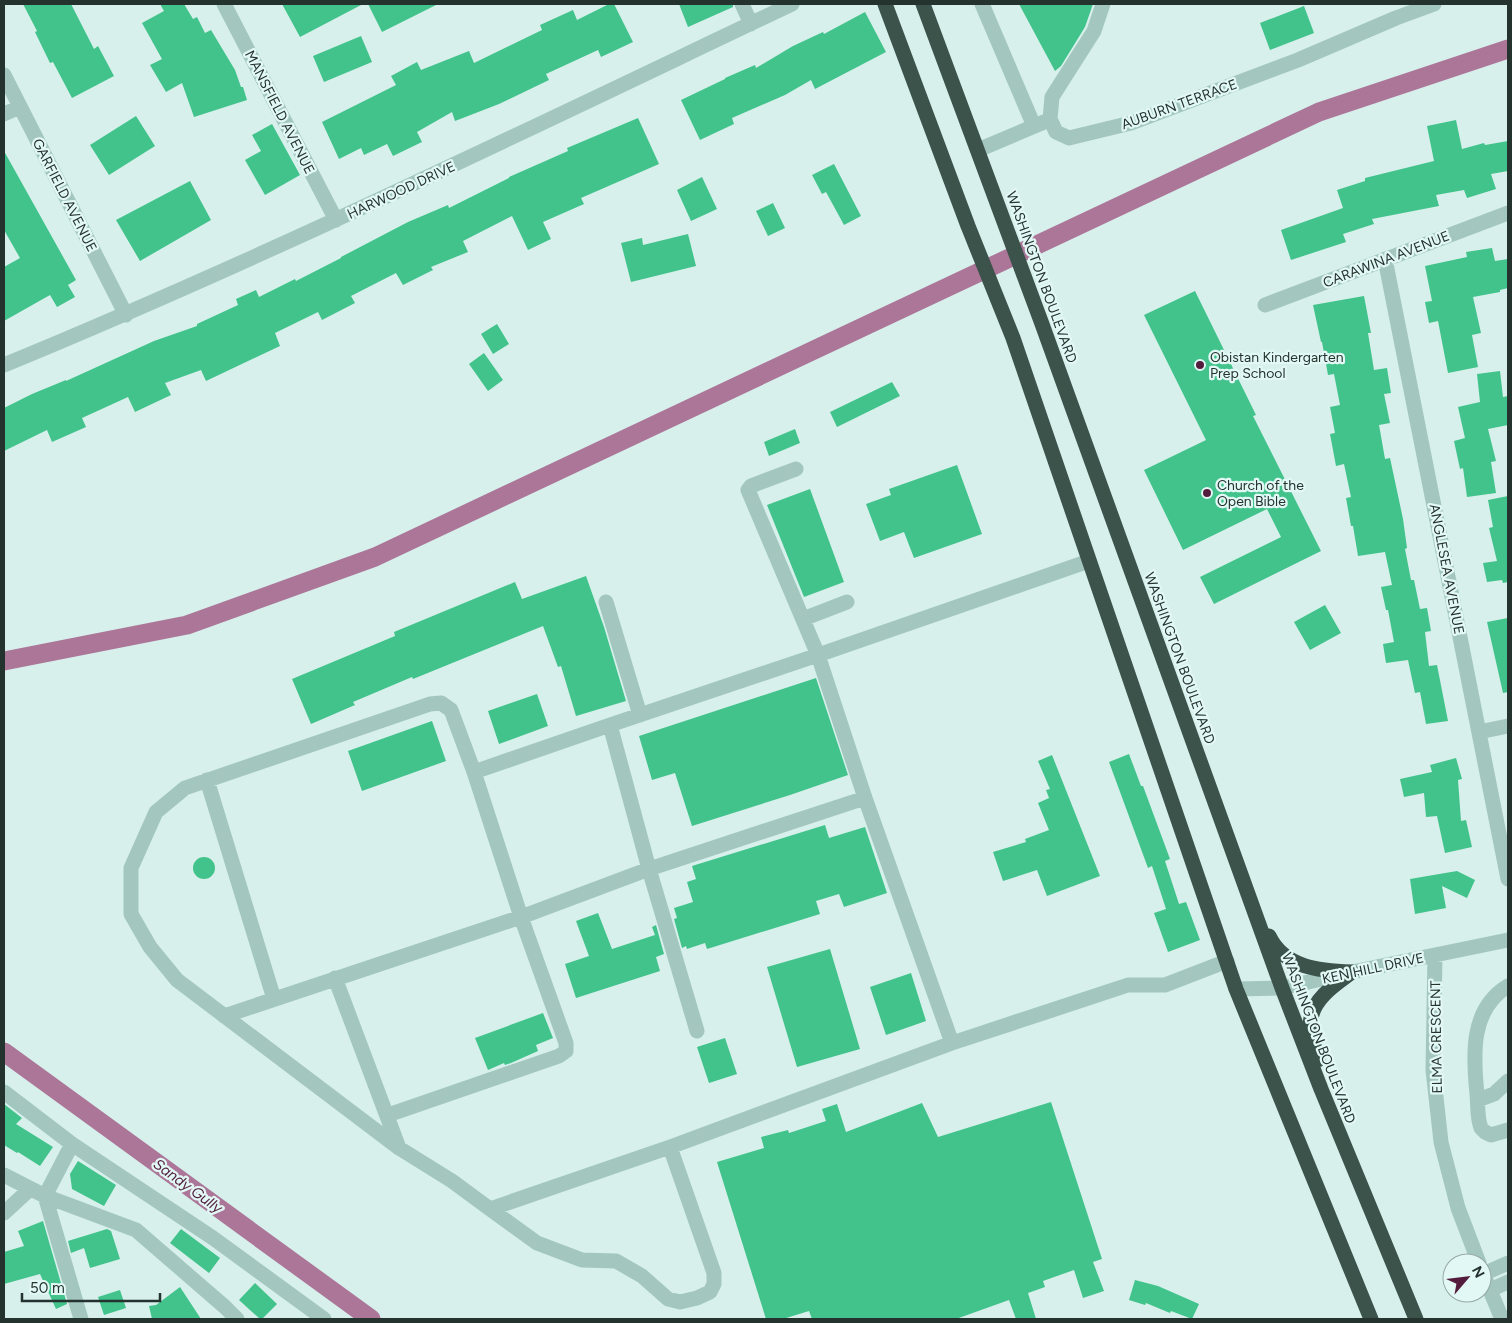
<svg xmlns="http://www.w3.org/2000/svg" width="1512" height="1323" font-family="Figtree,sans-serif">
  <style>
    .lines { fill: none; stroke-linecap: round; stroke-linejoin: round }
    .canal { stroke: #ac7699; stroke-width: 19 }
    .building { fill: #41c38b }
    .minor { stroke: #a3c7bf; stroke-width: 15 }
    .highway { stroke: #3c534b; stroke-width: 15 }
    .poi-dot { fill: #531c3d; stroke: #e2f8f5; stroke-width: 2 }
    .labels { text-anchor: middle; stroke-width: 4.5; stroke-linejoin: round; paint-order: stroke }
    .street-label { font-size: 14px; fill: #25332e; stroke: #e2f8f5 }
    .poi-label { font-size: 14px; fill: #25332e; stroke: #e2f8f5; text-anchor: start }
    .water-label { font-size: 15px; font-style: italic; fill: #531c3d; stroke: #e2f8f5 }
  </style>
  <rect width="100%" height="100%" fill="#d7f0ec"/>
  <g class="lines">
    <!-- canal -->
    <path class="canal" d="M4,661L187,625L375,557L1319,112L1508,49
      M4,1052L371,1319"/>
  </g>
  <!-- building -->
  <path class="building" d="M23,4H71L94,49L98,46L114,76L72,98L53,62L50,63L35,32L37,31Z
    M160,4H184L193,19L197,17L205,33L211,30L235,70L241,87H243L247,100L194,117L182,83L166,92L150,65L162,59L142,23L164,11Z
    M282,4H363L300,37Z
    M368,4H438L382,32Z
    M609,4H614L633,42L601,57L598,50L546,74L549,80L499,104L455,121L452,112L417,132L422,142L393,156L387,144L364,155L361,148L339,159L322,122L396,85L391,76L417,62L421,70L469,51L474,63L542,30L540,25L573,10L577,20Z
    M679,4H733V7L688,27Z
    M1019,4H1093L1085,27L1061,66L1055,71Z
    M1304,6L1314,33L1270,50L1260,23Z
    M865,12L886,52L815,89L811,80L785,95L732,118L734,124L700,140L681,100L725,79V78L755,65L756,68L793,46L823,32L824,34Z
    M361,36L372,62L324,82L313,56Z
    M136,116L155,146L109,175L90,145Z
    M638,118L659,164L581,198L584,204L543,222L551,239L528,250L512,216L463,241L468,252L431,267L433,270L403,285L396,273L351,296L355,303L322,320L318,312L275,333L280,346L206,381L201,370L165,383L171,395L135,412L128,397L82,418L86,427L52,442L47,430L4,451V408L32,394L66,380V381L154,341L197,326V324L238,305L236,299L256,290L259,297L295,279L296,281L341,258V257L408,222L448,205L449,208L509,178V177L568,151L567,148Z
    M1456,120L1462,149L1484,143L1485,145L1508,141V171L1491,174L1496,189L1467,198L1464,190L1436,195L1439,206L1372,219L1374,224L1343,234L1346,242L1291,260L1281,230L1343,208L1337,190L1365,181V178L1434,161L1427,126Z
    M272,124L300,175L265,195L245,160L261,151L252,135Z
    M4,151L76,280L68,285L75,297L57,307L50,295L4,321V267L20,258L4,230Z
    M834,164L861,216L844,225L826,192L822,194L812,175Z
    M702,177L717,209L691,221L677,190Z
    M190,181L211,220L140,261L116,220Z
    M773,203L785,228L768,236L756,211Z
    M688,234L696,266L631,282L621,243L642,238L643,245Z
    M1492,248L1495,261L1508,259V288L1500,290V292L1473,297L1481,333L1472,335L1478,367L1448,373L1438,321L1429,323L1425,302L1432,301L1425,266L1467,257L1466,252Z
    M1195,291L1256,415L1253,416L1321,551L1214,604L1200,577L1281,537L1267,509L1183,550L1144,470L1206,440L1144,315Z
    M1364,296L1371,333H1368L1374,370L1387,368L1391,393L1384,394L1390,423L1379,425L1385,459L1390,458L1403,519L1407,548L1405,549L1411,580H1414L1420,609L1427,608L1431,631L1425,632L1429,666L1437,665L1448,721L1426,724L1420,692L1415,693L1408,660L1386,663L1383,644L1394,642L1388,610H1386L1381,587L1392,585L1385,552L1358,556L1353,526H1351L1346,498L1351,497L1344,464L1336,466L1330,434L1335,433L1330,407L1340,405L1334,374L1328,375L1322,342H1321L1313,305Z
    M497,324L509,344L493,354L481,334Z
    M484,353L503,380L488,391L469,364Z
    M1500,371L1503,397L1508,396V425L1488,429L1496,461L1491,462L1496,493L1467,497L1463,468L1460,469L1454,441L1465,438L1458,407L1480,402L1477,374Z
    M892,382L900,396L837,427L830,412Z
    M795,429L800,443L769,456L764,442Z
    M957,465L982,534L914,558L904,532L880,541L866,504L891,495L889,489Z
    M810,489L844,582L804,597L767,505Z
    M1508,496V582L1503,583L1502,580L1487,582L1483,563L1497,561L1489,528L1493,527L1488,500Z
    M586,576L604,627L626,701L576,716L561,666L558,667L543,626L413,679L412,677L353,702L355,705L311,724L292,679L395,636L394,632L515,582L522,599Z
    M1325,605L1341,633L1310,650L1294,622Z
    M1508,618V692L1503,693L1487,622Z
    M816,678L848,775L790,795L692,826L675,773L652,780L639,736Z
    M537,694L548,726L499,744L488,711Z
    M432,721L446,761L362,791L348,751Z
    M1129,754L1141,786H1143L1170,859L1165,861L1179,904L1186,902L1200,940L1168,952L1154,913L1166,909L1152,866L1148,868L1109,762Z
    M1052,755L1100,876L1047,896L1037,870L1003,881L993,852L1026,842L1025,839L1049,830L1038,803L1049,798L1046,790L1050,789L1038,761Z
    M1456,758L1462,779L1458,780L1461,821L1466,820L1472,847L1445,853L1437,816L1426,817L1424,793L1404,797L1400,779L1432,772L1430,765Z
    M825,825L829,838L865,827L887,893L844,907L839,894L816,901L820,914L707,949L705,943L687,949L686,946L682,948L674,919L677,918L674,908L693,902L687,882L696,879L692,866Z
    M193 868a11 11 0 1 1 22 0a11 11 0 1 1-22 0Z
    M1457,871L1475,880L1467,898L1442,886L1446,908L1415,914L1410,879Z
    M598,913L612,949L655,935L652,927L656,925L664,954L656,957L660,971L576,998L565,964L589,956L576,921Z
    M830,949L860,1049L797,1067L767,967Z
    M911,973L926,1021L886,1035L870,987Z
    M543,1013L553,1038L536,1045L538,1051L511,1063L505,1065L504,1063L488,1070L475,1038Z
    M725,1038L737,1074L709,1083L697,1047Z
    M1051,1102L1102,1259L1093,1262L1104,1291L1083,1298L1074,1270L1043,1281L1045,1287L1028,1293L1036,1319H1016L1009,1300L956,1319H812L809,1311L783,1319H766L717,1162L764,1148L761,1137L788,1130L789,1133L826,1121L822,1109L837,1104L846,1132L922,1103L938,1137Z
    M4,1104L22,1118L16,1124L53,1147L40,1166L18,1152L17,1153L4,1145Z
    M78,1161L116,1185L104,1206L72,1189L70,1174Z
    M43,1221L67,1304L56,1309L40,1274L4,1284V1252L24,1246L18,1231Z
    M107,1229L111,1231L120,1259L90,1268L84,1248L71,1253L68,1241Z
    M181,1229L220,1258L209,1273L170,1243Z
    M1135,1280L1158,1286L1199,1304L1192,1319L1171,1311L1170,1313L1146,1303L1145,1305L1129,1300Z
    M255,1283L277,1304L262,1319H260L239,1300Z
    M180,1287L201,1319H152L149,1306L156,1305Z
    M120,1290L126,1308L104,1315L98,1297Z"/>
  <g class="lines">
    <!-- minor -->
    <path class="minor" d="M224,4L336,220
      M742,4L751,24
      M982,4L1034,126
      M1103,4L1094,31L1052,97L1050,119L1056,132L1069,138L1131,123L1298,60L1396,18L1434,4
      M4,75L126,315
      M4,114L20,107
      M978,150L1044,122
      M1385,259L1508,879
      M1265,305L1508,213
      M4,365C271,255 531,128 792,4
      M1089,561L818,655L865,798L952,1043L1128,985H1165L1227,961
      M606,602L640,715
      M803,619L847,602
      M610,725L818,655L748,490L751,486L796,469
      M1479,732L1508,726
      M207,780L274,999
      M865,798L649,869L610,725L474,772L451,710L441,703L430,704L185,788L156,812L131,868V914L150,947L177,980L399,1148L452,1181L490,1209L670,1147L952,1043
      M1435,955L1433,1070L1441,1142L1458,1208L1479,1263
      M335,978L399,1148
      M1508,986C1470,1009 1473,1055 1477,1094C1478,1105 1477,1118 1481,1128L1485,1132L1491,1135L1508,1130
      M1236,989L1282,988L1352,972L1508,940
      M224,1016L521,917L649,869L697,1031
      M4,1092L72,1144L213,1238L324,1319
      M1478,1100L1494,1094L1508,1081
      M388,1115L559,1056L566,1051V1043L521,917L474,772
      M72,1144L45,1196L136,1230L225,1307L237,1319
      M4,1175L45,1196L81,1319
      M490,1209L537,1243L582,1260L616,1261L642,1276L668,1299L680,1302L697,1298L710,1292L714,1284V1273L670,1147
      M4,1213L30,1189
      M1482,1271L1502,1319
      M1483,1274L1508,1263
      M1490,1290L1508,1282"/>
    <!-- highway -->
    <path class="highway" d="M885,4L968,226L1013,338L1236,989L1371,1319
      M923,4L1042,324L1282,988L1321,1089L1416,1319
      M1269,936C1284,968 1320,971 1352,972
      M1318,1060C1315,1048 1308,1030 1311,1018C1315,997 1336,984 1352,972"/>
  </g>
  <!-- markers -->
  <g class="poi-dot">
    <circle cx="1200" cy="365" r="5"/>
    <circle cx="1207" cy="493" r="5"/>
  </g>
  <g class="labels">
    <!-- street labels -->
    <g class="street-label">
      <text transform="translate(1179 104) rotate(-20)" y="5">AUBURN TERRACE</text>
      <text transform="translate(280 112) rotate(63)" y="5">MANSFIELD AVENUE</text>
      <text transform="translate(401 190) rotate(-25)" y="5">HARWOOD DRIVE</text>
      <text transform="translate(65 195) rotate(63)" y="5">GARFIELD AVENUE</text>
      <text transform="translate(1386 259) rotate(-21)" y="5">CARAWINA AVENUE</text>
      <text transform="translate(1042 277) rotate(70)" y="5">WASHINGTON BOULEVARD</text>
      <text transform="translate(1447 569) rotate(79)" y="5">ANGLESEA AVENUE</text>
      <text transform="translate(1180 658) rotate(70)" y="5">WASHINGTON BOULEVARD</text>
      <text transform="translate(1373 968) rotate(-12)" y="5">KEN HILL DRIVE</text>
      <text transform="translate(1436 1037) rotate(-91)" y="5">ELMA CRESCENT</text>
      <text transform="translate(1319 1038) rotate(69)" y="5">WASHINGTON BOULEVARD</text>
    </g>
    <!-- poi labels -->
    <g class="poi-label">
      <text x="1210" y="362">Obistan Kindergarten<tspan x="1210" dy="16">Prep School</tspan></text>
      <text x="1217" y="490">Church of the<tspan x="1217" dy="16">Open Bible</tspan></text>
    </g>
    <!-- water labels -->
    <g class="water-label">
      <text transform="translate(188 1186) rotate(36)" y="5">Sandy Gully</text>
    </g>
  </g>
  <!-- border -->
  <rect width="1512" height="1323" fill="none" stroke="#25332e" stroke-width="10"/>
  <!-- north arrow -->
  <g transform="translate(1467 1278) rotate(62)"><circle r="24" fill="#e2f8f5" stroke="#96a9a5"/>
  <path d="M0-4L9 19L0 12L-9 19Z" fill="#531c3d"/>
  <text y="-8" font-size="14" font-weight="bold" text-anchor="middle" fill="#25332e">N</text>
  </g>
  <!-- scale -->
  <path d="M22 1293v8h138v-8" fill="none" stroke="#25332e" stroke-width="2.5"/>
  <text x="30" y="1293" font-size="15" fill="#25332e" stroke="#e2f8f5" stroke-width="4" paint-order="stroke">50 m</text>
</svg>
